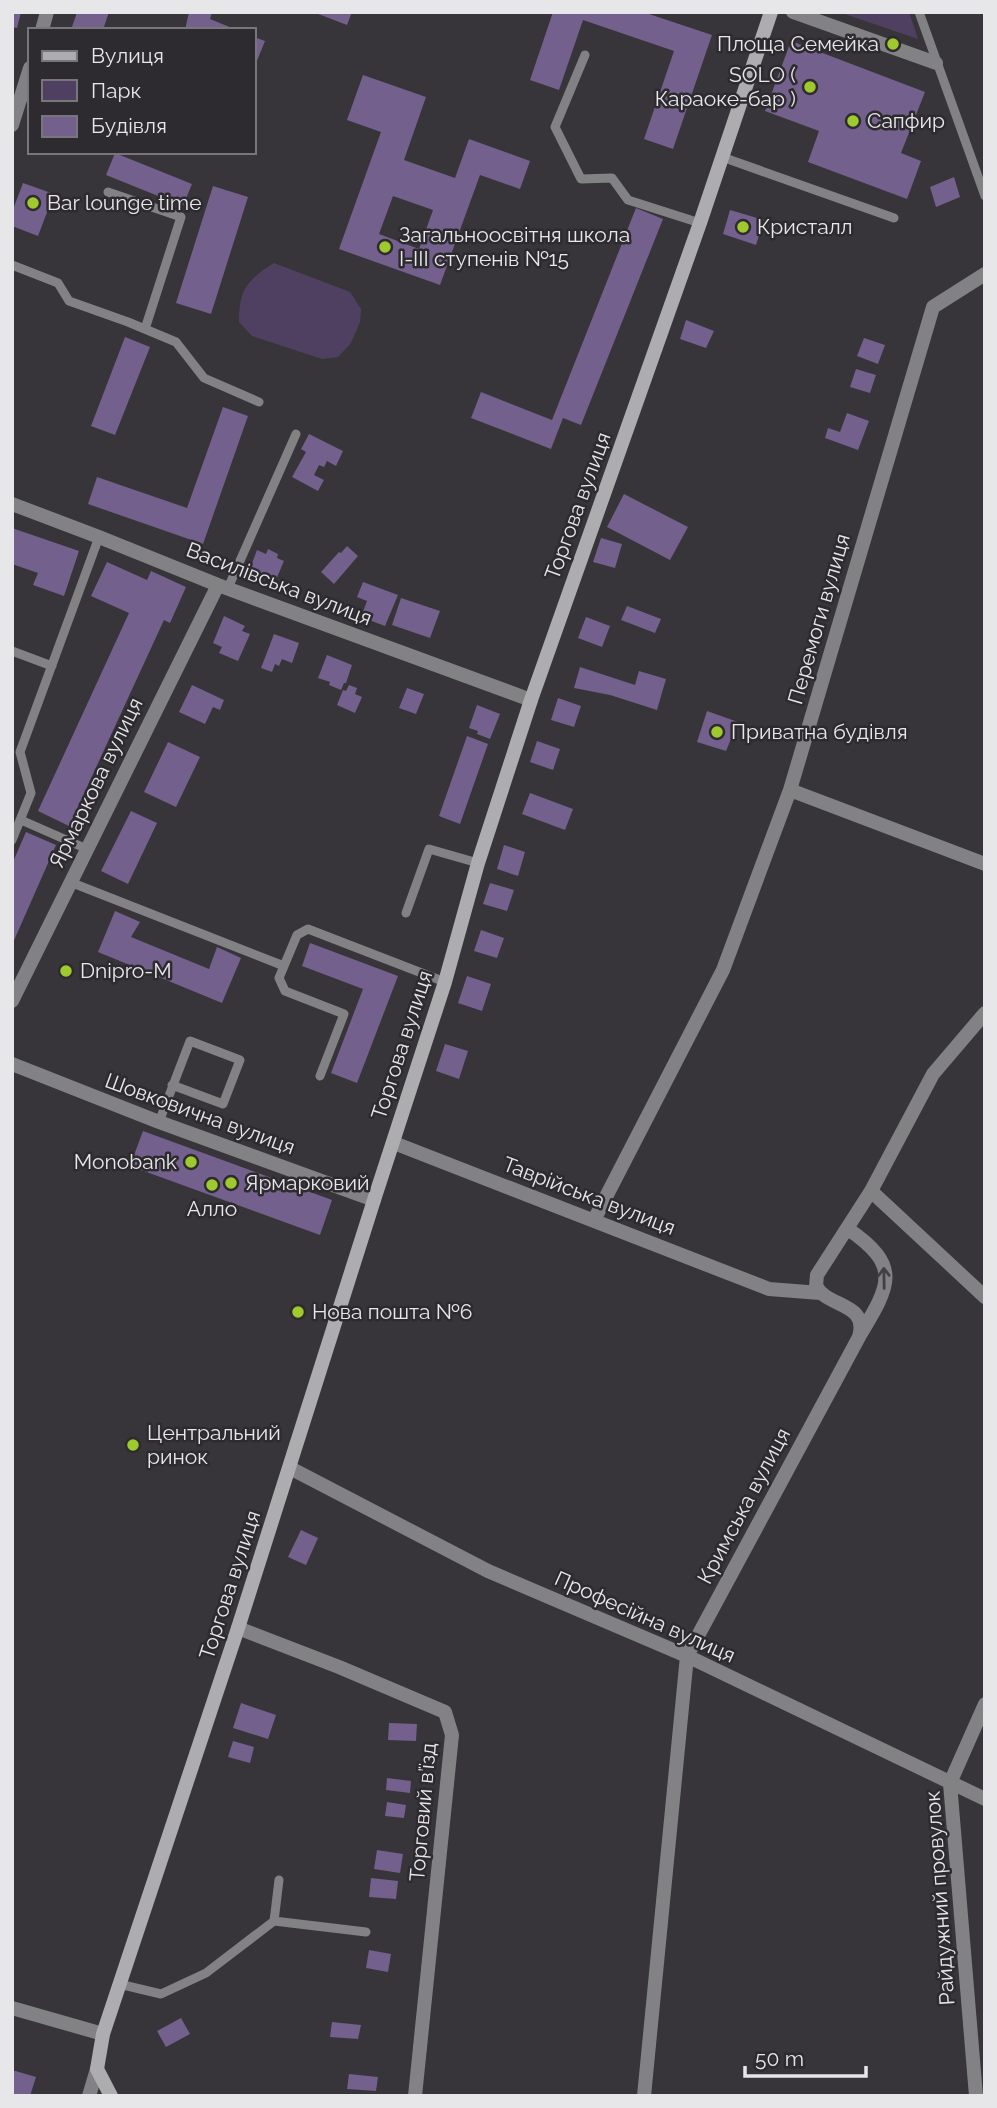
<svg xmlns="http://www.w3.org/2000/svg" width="997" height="2108" font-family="Raleway,sans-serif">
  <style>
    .green { fill: #4f4061 }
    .building { fill: #73608c; fill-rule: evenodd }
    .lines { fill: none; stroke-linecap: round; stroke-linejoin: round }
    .lane { stroke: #828184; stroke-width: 9 }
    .street { stroke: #828184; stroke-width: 14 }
    .secondary { stroke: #adacaf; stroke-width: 14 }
    .oneway { stroke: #424044 }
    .poi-dot { fill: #9fca2d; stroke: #2d2b2f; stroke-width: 2.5 }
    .labels { text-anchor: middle; stroke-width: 5; stroke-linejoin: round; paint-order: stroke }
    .poi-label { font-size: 21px; fill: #e7e6e9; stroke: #2d2b2f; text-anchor: start }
    .street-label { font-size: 21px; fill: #e7e6e9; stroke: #2d2b2f }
  </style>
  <rect width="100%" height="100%" fill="#373539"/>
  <!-- green -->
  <path class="green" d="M839,12H909L918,39Z
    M274,263L350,292L361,309L360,322L351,343L338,357L322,359L252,336L239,322C239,290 247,280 274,263Z"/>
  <!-- building -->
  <path class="building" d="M12,12H21L17,28L12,27Z
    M77,12H109L103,30H71Z
    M189,12H212L210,19L237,30H185Z
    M313,12H352L347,25Z
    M553,12H643L712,35L673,149L644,139L674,51L583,20L559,90L530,80Z
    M254,37L265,41L254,68Z
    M791,41L925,92L901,153L921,161L907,199L808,162L819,131L765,111Z
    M363,75L426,97L404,160L455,178L469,139L530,161L520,189L480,175L440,285L339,249L381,132L347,120ZM393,196L433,210L419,249L379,234Z
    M115,153L192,184L183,206L106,175Z
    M954,177L960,197L936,207L930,187Z
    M23,183L54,194L38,236L12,226V212Z
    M213,186L248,197L211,314L176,303Z
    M636,208L663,219L581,425L563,418L551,449L471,418L481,392L552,420Z
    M730,210L764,220L756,245L723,234Z
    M686,320L714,331L706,348L680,339Z
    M125,337L150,347L115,435L91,426Z
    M864,338L885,345L878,364L857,356Z
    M856,369L876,375L870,393L850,387Z
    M223,407L248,416L203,544L88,504L97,477L187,508Z
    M847,413L869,421L858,450L825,438L828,428L840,432Z
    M309,434L343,451L336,466L327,461L324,467L319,465L314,475L324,480L318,491L292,477L306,452L301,449Z
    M624,494L688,527L670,560L607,527Z
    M12,528L79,551L64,596L33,585L38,573L12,564Z
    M601,538L622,544L615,568L593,562Z
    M347,546L358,556L334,584L321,572L339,552L341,553Z
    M268,549L278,554L277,558L284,561L275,582L249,571L257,550L266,554Z
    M107,562L147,580L151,571L186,587L170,623L164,620L69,826L38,811L129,613L91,596Z
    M363,582L398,595L385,626L361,617L367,601L357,597Z
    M401,598L440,611L430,638L392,625Z
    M627,606L661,619L655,633L621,620Z
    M224,616L245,626L242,631L250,634L238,661L219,653L222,647L213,643Z
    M586,617L610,626L602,647L578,638Z
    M274,634L299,643L292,663L282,659L279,666L275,664L272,672L261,668Z
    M327,655L352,665L346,683H344L341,690L329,685L330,682L318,678Z
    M580,667L635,685L639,671L666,679L657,710L610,695L574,688Z
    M192,685L224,700L220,710L213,707L205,724L179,712Z
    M349,685L357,688L355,694L362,697L355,713L337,705L343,690L346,691Z
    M407,688L424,694L416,714L399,708Z
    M558,698L581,706L574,727L551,720Z
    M477,705L500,714L490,739L477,734L478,731L469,728Z
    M707,711L738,722L726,751L697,742Z
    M467,736L488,744L460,824L439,816Z
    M537,741L560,749L553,770L530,762Z
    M168,742L200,757L176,807L144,792Z
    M530,793L573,809L565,830L522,814Z
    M131,811L157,823L128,884L101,871Z
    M26,832L56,845L12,945V864Z
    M504,845L525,852L518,876L497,869Z
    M490,883L514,890L507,911L483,904Z
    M115,911L140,922L131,937L209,969L217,947L241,958L222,1003L98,952Z
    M481,930L504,938L497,958L474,951Z
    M310,943L398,976L357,1083L331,1073L363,989L302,966Z
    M467,976L491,984L482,1011L458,1003Z
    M445,1044L468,1051L459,1079L436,1071Z
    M143,1131L332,1200L320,1235L130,1166Z
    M301,1530L318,1538L306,1565L288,1557Z
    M241,1703L276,1715L268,1739L233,1728Z
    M389,1723L417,1724L416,1741L388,1740Z
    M233,1741L254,1747L250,1763L228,1757Z
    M387,1778L411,1781L410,1793L386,1790Z
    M387,1802L406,1805L404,1818L385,1816Z
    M377,1850L403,1854L400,1873L374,1869Z
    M371,1878L398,1881L396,1899L369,1897Z
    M369,1950L391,1954L388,1972L366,1968Z
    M181,2018L190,2034L166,2047L157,2031Z
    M332,2022L361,2025L358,2039L330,2037Z
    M12,2070L36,2077L30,2096H12Z
    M349,2074L378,2077L376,2091L347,2089Z"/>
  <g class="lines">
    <!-- lane -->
    <path class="lane" d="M919,12L985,196
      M585,55L555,127L581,179L612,178L628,200L700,223
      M722,157L894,218
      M108,192L181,217L145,329
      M12,265L58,283L69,301L128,322L176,342L204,378L259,402
      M228,588L296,434
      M12,651L52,666
      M21,820L87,849
      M12,840L31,793L20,752L99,537
      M70,882L284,966L297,935L308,929L445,982
      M406,913L429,849L478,863
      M284,966L279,978L285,991L344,1014L320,1076
      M159,1122L190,1041L240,1060L223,1104L172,1085
      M274,1921L366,1932
      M119,1984L161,1994L206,1973L274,1921L279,1880"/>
    <!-- street -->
    <path class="street" d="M793,12L936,63
      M42,30L47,12
      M12,125L30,68
      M12,504L99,537L218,585L531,700
      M790,790L985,864
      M12,1001L218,585
      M12,1064L159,1122L374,1200
      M394,1143L769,1289L820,1293
      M871,1191L985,1297
      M594,1220L723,970L790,790L933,307L985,274
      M848,1229C902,1266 890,1285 860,1335
      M290,1468L488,1571L687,1656L985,1799
      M238,1628L339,1667L445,1712L452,1735L415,2096
      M12,2008L103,2034
      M89,2096L97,2069
      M644,2096L687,1656L859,1337C869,1302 827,1308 816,1286L817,1275L871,1191L933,1074L985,1013
      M976,2096L950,1783L985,1704"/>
    <!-- secondary -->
    <path class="secondary" d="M111,2096L97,2069L103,2034L238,1628L374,1200L445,982L478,863L531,700L700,223L771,12"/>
  </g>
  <!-- one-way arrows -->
  <defs><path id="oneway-shaft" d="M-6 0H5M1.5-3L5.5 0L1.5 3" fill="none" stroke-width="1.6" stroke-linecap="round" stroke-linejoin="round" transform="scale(1.75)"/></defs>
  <use class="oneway" href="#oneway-shaft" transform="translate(884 1278) rotate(-91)"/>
  <!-- markers -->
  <g class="poi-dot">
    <circle cx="893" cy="44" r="7"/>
    <circle cx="810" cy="87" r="7"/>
    <circle cx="853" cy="121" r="7"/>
    <circle cx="33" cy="203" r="7"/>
    <circle cx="743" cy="227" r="7"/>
    <circle cx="385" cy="247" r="7"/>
    <circle cx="717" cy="732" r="7"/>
    <circle cx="66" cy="971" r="7"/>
    <circle cx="191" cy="1162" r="7"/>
    <circle cx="231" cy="1183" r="7"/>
    <circle cx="212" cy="1185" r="7"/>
    <circle cx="298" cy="1312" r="7"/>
    <circle cx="133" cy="1445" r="7"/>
  </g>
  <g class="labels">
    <!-- poi labels -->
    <g class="poi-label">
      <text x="879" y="51" text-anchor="end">Площа Семейка</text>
      <text x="796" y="82" text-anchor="end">SOLO (<tspan x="796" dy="24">Караоке-бар )</tspan></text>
      <text x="867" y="128">Сапфир</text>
      <text x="47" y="210">Bar lounge time</text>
      <text x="757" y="234">Кристалл</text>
      <text x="399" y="242">Загальноосвітня школа<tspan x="399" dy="24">І-ІІІ ступенів №15</tspan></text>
      <text x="731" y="739">Приватна будівля</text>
      <text x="80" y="978">Dnipro-M</text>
      <text x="177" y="1169" text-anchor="end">Monobank</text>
      <text x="245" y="1190">Ярмарковий</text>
      <text x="212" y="1216" text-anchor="middle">Алло</text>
      <text x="312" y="1319">Нова пошта №6</text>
      <text x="147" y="1440">Центральний<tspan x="147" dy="24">ринок</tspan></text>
    </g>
    <!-- street labels -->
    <g class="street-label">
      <text transform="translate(578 506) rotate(-70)" y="7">Торгова вулиця</text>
      <text transform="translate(279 584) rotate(21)" y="7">Василівська вулиця</text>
      <text transform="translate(819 619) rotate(-74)" y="7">Перемоги вулиця</text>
      <text transform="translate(96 783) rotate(-64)" y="7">Ярмаркова вулиця</text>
      <text transform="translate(402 1045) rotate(-72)" y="7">Торгова вулиця</text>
      <text transform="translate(200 1114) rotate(20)" y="7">Шовковична вулиця</text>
      <text transform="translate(589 1196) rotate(21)" y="7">Таврійська вулиця</text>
      <text transform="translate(744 1506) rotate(-62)" y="7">Кримська вулиця</text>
      <text transform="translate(230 1585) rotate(-72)" y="7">Торгова вулиця</text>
      <text transform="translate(645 1617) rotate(24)" y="7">Професійна вулиця</text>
      <text transform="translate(423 1812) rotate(-85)" y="7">Торговий в’їзд</text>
      <text transform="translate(940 1898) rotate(-94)" y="7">Райдужний провулок</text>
    </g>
  </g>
  <!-- border -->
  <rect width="997" height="2108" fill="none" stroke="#e7e6e9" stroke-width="28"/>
  <!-- legend -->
  <rect x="28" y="28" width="228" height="126" fill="#2d2b2f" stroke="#777679" stroke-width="2"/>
  <rect x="42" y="51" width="35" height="10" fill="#adacaf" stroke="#777679" stroke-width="2"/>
  <text x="91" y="63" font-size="21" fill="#e7e6e9">Вулиця</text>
  <rect x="42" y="80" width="35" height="21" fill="#4f4061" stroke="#777679" stroke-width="2"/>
  <text x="91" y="98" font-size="21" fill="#e7e6e9">Парк</text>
  <rect x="42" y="116" width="35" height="21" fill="#73608c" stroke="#777679" stroke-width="2"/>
  <text x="91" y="133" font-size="21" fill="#e7e6e9">Будівля</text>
  <!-- scale -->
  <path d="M745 2066v10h121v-10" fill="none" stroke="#e7e6e9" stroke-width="3.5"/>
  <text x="755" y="2066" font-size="21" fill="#e7e6e9" stroke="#2d2b2f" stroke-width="5" paint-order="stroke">50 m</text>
</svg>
